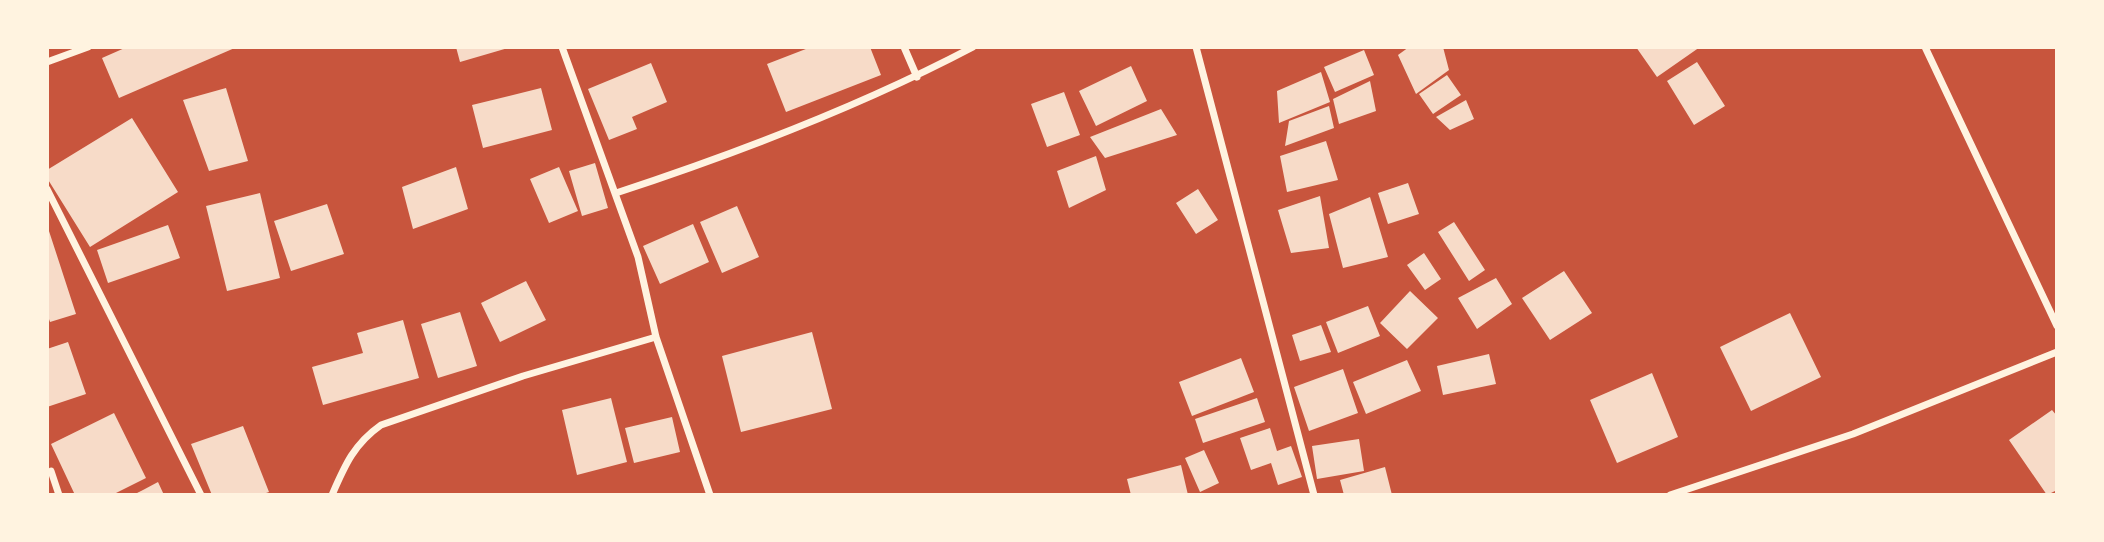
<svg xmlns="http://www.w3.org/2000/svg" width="2104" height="542" font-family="'DejaVu Sans',sans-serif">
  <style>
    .building { fill: #f7dbc8 }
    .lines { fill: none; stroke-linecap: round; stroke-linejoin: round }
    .minor { stroke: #fff3e0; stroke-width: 7 }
  </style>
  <rect width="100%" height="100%" fill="#c8553d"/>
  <!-- building -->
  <path class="building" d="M127,47H237L119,98L102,58Z
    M456,47H508V48L460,62Z
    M811,47H870L881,75L786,112L767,64Z
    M1409,47H1443L1449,70L1416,94L1398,55Z
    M1636,47H1700L1657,77Z
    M1364,50L1374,75L1335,92L1324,67Z
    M1697,62L1725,106L1694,125L1667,81Z
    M651,63L667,102L632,117L637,129L609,140L588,89Z
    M1131,66L1147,101L1096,126L1079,91Z
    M1321,72L1330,102L1279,123L1277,91Z
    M1447,75L1461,95L1433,114L1419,94Z
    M1370,81L1376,111L1339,124L1333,99Z
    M226,88L248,161L209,171L183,100Z
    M541,88L552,130L483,148L472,105Z
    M1064,92L1080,135L1047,147L1031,104Z
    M1466,100L1474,119L1450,130L1436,117Z
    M1329,106L1334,128L1285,146L1289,121Z
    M1161,109L1177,135L1105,158L1090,137Z
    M132,118L178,192L90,247L47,178V170Z
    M1326,141L1338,180L1287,192L1280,156Z
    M1096,156L1106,190L1069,208L1057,171Z
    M595,163L608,208L582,216L569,171Z
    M456,167L468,209L413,229L402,187Z
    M559,167L578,211L549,223L530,179Z
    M1408,183L1419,214L1388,224L1378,193Z
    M1198,189L1218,220L1196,234L1176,203Z
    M260,193L280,278L227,291L206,206Z
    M1320,196L1329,248L1291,253L1278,210Z
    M1370,197L1388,257L1343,268L1329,214Z
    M327,204L344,254L291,271L274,221Z
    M737,206L759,257L722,273L700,222Z
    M1454,222L1485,270L1469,281L1438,232Z
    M693,224L709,262L660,284L643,246Z
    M168,225L180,258L108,283L97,250Z
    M48,228L76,314L50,322L47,313Z
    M1424,253L1441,279L1425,290L1407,265Z
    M1564,271L1592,313L1550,340L1522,298Z
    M1496,278L1512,304L1477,329L1458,298Z
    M526,281L546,320L500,342L481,303Z
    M1410,291L1438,318L1407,349L1380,323Z
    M1368,306L1380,336L1338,353L1326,322Z
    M460,312L477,366L438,378L421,324Z
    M1790,313L1821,377L1751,411L1720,347Z
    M403,320L419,378L323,405L312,367L363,353L357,333Z
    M1321,325L1331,352L1300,361L1292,335Z
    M812,332L832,409L741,432L722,356Z
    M68,342L86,394L47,407V349Z
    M1489,354L1496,384L1443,395L1437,366Z
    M1241,358L1254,392L1192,416L1179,382Z
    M1407,360L1421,391L1366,414L1353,382Z
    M1343,369L1358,413L1309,431L1294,387Z
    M1652,373L1678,437L1617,463L1590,400Z
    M611,398L627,462L577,475L562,410Z
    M1257,398L1265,422L1203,443L1195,419Z
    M2052,410L2057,416V490L2047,495L2009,440Z
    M114,413L146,478L112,495H75L51,444Z
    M672,417L680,452L634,463L625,428Z
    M243,426L269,492L260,495H212L191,444Z
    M1270,428L1277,451L1291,446L1302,477L1278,485L1271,463L1251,470L1240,438Z
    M1359,439L1364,471L1317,479L1312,446Z
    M1204,450L1219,483L1200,492L1185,458Z
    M1181,465L1188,495H1131L1127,479Z
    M1385,467L1392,495H1344L1340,480Z
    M158,482L164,495H133L143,490Z"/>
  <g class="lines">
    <!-- minor -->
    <path class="minor" d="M562,47L638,257L656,337L710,495
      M904,47L917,77
      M1196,47L1314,495
      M1925,47L2057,326
      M47,62L88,47
      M47,189L201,495
      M616,193C738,153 859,107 973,47
      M51,471L59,495
      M332,495C345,465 354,444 381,425L523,376L656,337
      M1670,495L1853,434L2057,352"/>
  </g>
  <!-- border -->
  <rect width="2104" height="542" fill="none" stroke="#fff3e0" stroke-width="98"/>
</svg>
